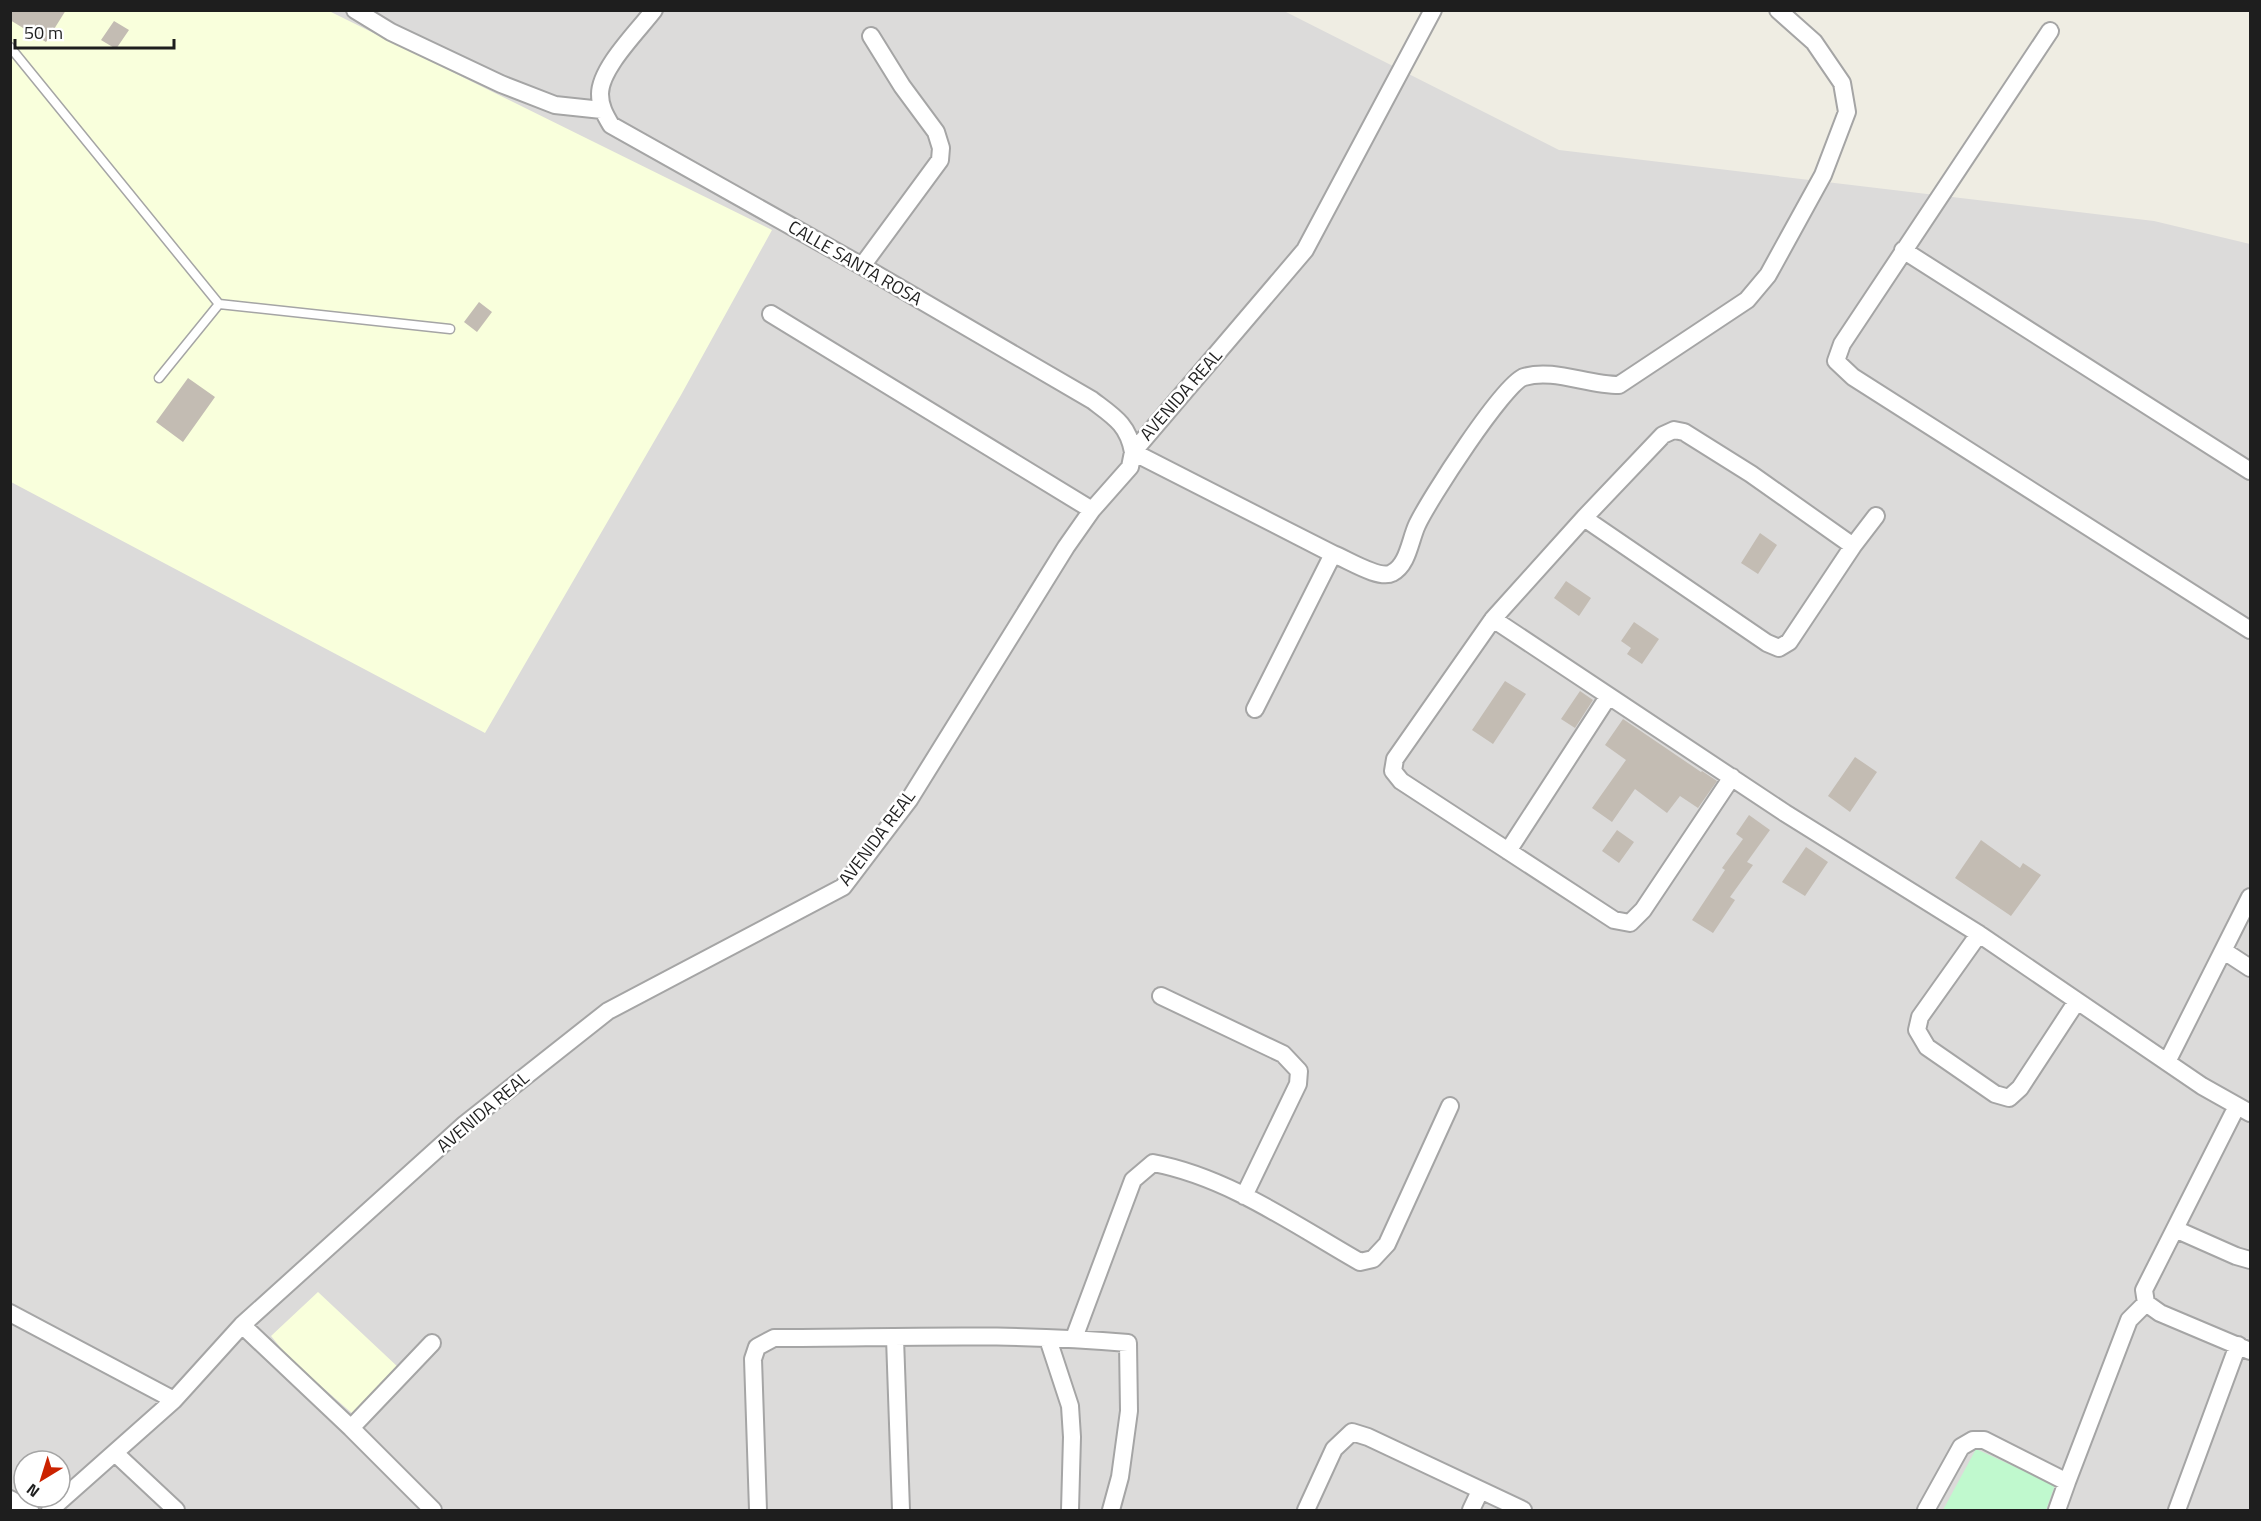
<svg xmlns="http://www.w3.org/2000/svg" width="2261" height="1521" font-family="'Titillium Web',sans-serif">
  <style>
    .residential { fill: #dcdbda; fill-rule: evenodd }
    .education { fill: #f9ffdc }
    .park { fill: #c0f9ce }
    .building { fill: #c3bcb3 }
    .lines { fill: none; stroke-linecap: round; stroke-linejoin: round }
    .lane-casing { stroke: #a5a5a5; stroke-width: 11 }
    .street-casing { stroke: #a5a5a5; stroke-width: 20 }
    .lane { stroke: #fff; stroke-width: 8 }
    .street { stroke: #fff; stroke-width: 16 }
    .labels { text-anchor: middle; stroke-width: 5; stroke-linejoin: round; paint-order: stroke }
    .street-label { font-size: 18px; fill: #1e1e1e; stroke: #fff }
  </style>
  <rect width="100%" height="100%" fill="#efede3"/>
  <!-- residential -->
  <path class="residential" d="M10,11H1284L1559,150L2154,221L2250,244V1510H11ZM24,1461H60V1497H24Z"/>
  <!-- education -->
  <path class="education" d="M10,11H329L772,230L681,395L485,733L11,482Z
    M318,1292L399,1368L354,1415L289,1358L271,1336Z"/>
  <!-- park -->
  <path class="park" d="M1976,1449L2055,1485L2046,1510H1943Z"/>
  <!-- building -->
  <path class="building" d="M10,10H66L46,42L10,20Z
    M114,21L129,30L116,49L101,40Z
    M479,302L492,312L477,332L464,322Z
    M188,378L215,397L183,442L156,422Z
    M1760,533L1777,545L1758,574L1741,563Z
    M1566,581L1591,598L1579,616L1554,598Z
    M1634,622L1659,639L1642,664L1627,654L1631,648L1621,641Z
    M1505,681L1526,694L1493,744L1472,730Z
    M1580,691L1593,700L1575,728L1561,719Z
    M1623,719L1701,772L1702,771L1717,781L1698,808L1680,796L1667,813L1635,789L1612,822L1592,808L1626,760L1605,745Z
    M1855,757L1877,772L1850,812L1828,796Z
    M1749,815L1770,830L1747,862L1753,865L1730,897L1735,900L1713,933L1692,920L1725,870L1722,868L1743,839L1736,834Z
    M1617,830L1634,842L1619,863L1602,851Z
    M1981,840L2020,868L2023,863L2041,875L2011,916L1955,878Z
    M1806,847L1828,862L1805,896L1782,882Z"/>
  <g class="lines">
    <!-- lane casing -->
    <g class="lane-casing">
      <path id="lane" d="M10,47L219,304L450,329
        M159,378L219,304"/>
    </g>
    <!-- street casing -->
    <g class="street-casing">
      <path id="street" d="M355,10L391,32L501,84L555,105L602,110
        M654,10C638,31 600,68 600,94C600,106 605,115 611,125L862,266L1092,400C1113,416 1128,424 1133,452L1333,554
        M2050,31L1842,344L1836,361L1853,377L2250,630
        M1903,250L2250,471
        M862,266L940,160L941,148L936,132L902,86L871,36
        M771,314L1092,510
        M1584,518L1767,643L1779,648L1789,642L1853,546L1876,516
        M1493,619L1785,813L1979,934L2202,1086L2250,1113
        M1255,709L1333,554C1347,559 1379,580 1392,573C1408,565 1410,540 1417,525C1428,501 1504,383 1524,377C1553,368 1587,385 1619,385L1747,300L1768,275L1823,175L1847,112L1842,83L1814,42L1778,10
        M1732,777L1643,910L1630,923L1614,920L1401,781L1393,771L1395,759L1493,619L1584,518L1663,435L1674,430L1684,432L1751,474L1853,546
        M1508,851L1608,697
        M1979,934L1920,1017L1917,1030L1927,1047L1995,1094L2009,1098L2020,1088L2077,1001
        M2224,951L2250,968
        M1161,996L1283,1054L1299,1071L1298,1084L1244,1196
        M2167,1062L2250,897
        M2237,1106L2144,1290L2146,1303L2160,1313L2250,1351
        M2175,1229L2236,1256L2250,1260
        M10,1313L174,1400
        M242,1325L351,1428L433,1510
        M895,1338L901,1510
        M1074,1338L1133,1180L1153,1163C1228,1177 1295,1225 1360,1262L1373,1259L1387,1244L1450,1106
        M1048,1339L1070,1406L1072,1437L1070,1510
        M351,1428L432,1343
        M115,1453L176,1510
        M2067,1482L2129,1320L2146,1303
        M10,1499L30,1510
        M50,1510L174,1400L242,1325L465,1124L608,1011L843,887L909,800L1066,547L1092,510L1130,467L1133,452L1305,250L1433,10
        M758,1510L753,1359L757,1347L774,1338C891,1338 1010,1332 1128,1343L1129,1411L1120,1477L1111,1510
        M1306,1510L1334,1449L1352,1432L1368,1437L1523,1510
        M1471,1510L1480,1491
        M1926,1510L1961,1447L1973,1440H1984L2067,1482L2057,1510
        M2177,1510L2238,1345"/>
    </g>
    <!-- lane -->
    <use href="#lane" class="lane"/>
    <!-- street -->
    <use href="#street" class="street"/>
  </g>
  <g class="labels">
    <!-- street labels -->
    <g class="street-label">
      <text transform="translate(855 263) rotate(30)" y="6">CALLE SANTA ROSA</text>
      <text transform="translate(1181 395) rotate(-49)" y="6">AVENIDA REAL</text>
      <text transform="translate(877 838) rotate(-53)" y="6">AVENIDA REAL</text>
      <text transform="translate(483 1112) rotate(-40)" y="6">AVENIDA REAL</text>
    </g>
  </g>
  <!-- border -->
  <rect width="2261" height="1521" fill="none" stroke="#1e1e1e" stroke-width="24"/>
  <!-- north arrow -->
  <g transform="translate(42 1479) rotate(218)"><circle r="28" fill="#ffffff" stroke="#a5a5a5" stroke-width="1.5"/>
  <path d="M0-4.5L10 22L0 15L-10 22Z" fill="#cb2200"/>
  <text y="-9" font-size="16" font-weight="bold" text-anchor="middle" fill="#1e1e1e">N</text>
  </g>
  <!-- scale -->
  <path d="M15 39v9h159v-9" fill="none" stroke="#1e1e1e" stroke-width="3"/>
  <text x="24" y="39" font-size="18" fill="#1e1e1e" stroke="#ffffff" stroke-width="4.5" paint-order="stroke">50 m</text>
</svg>
